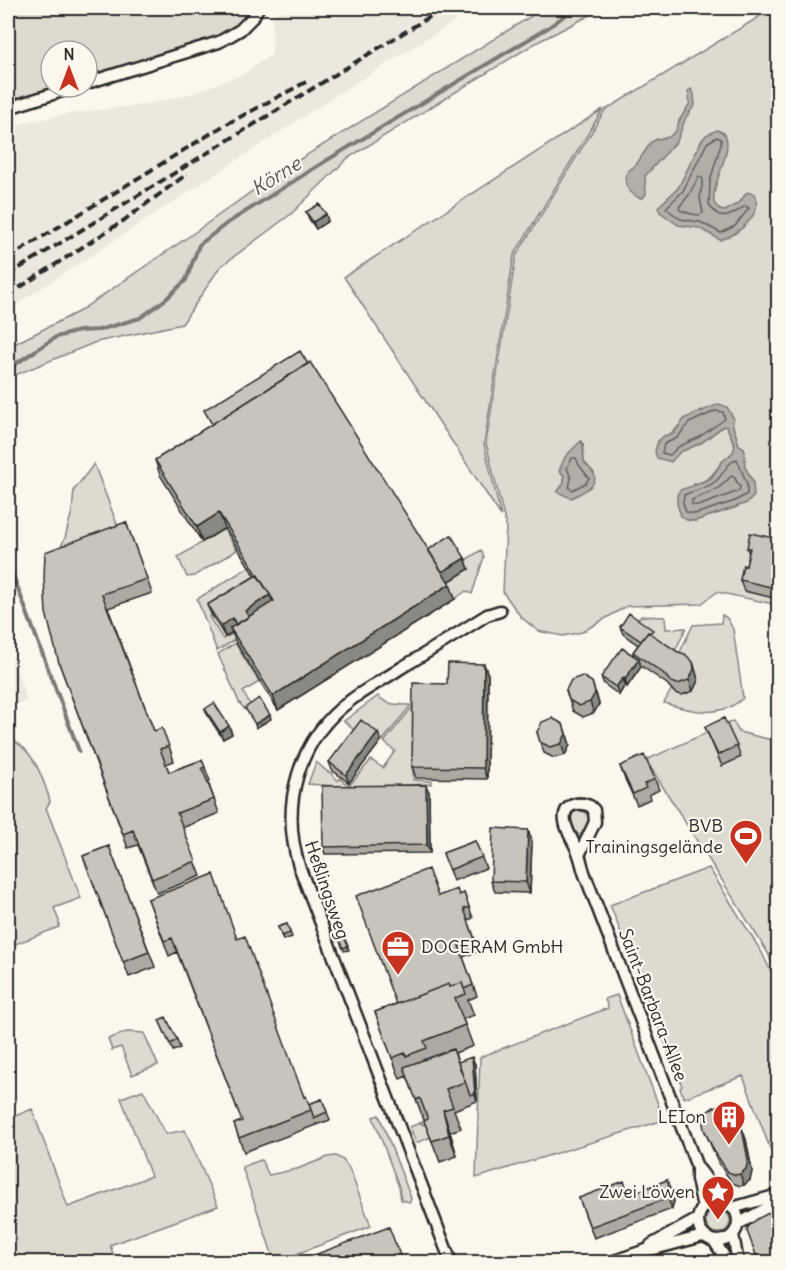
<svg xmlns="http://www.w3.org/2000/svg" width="786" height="1270" font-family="Delius,sans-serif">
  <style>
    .built { fill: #ebe8de }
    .green { fill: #dddad0; stroke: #84827e; stroke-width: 1.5; fill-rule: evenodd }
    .water { fill: #b1afa7; stroke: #7b7a75; stroke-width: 1.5 }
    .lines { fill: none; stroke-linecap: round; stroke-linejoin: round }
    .shore { stroke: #61605d; stroke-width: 1.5 }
    .stream { stroke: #7b7a75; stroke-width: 4 }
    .minor-casing { stroke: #2b2b2b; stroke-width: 15 }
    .minor { stroke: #fbf7ec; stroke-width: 10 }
    .rail { stroke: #2b2b2b; stroke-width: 4; stroke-dasharray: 9 4.5; stroke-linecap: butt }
    .wall { fill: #aba9a2; stroke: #2b2b2b; stroke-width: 1.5 }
    .shaded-wall { fill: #8b8984; stroke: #2b2b2b; stroke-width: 1.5 }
    .building { fill: #c7c4bc; stroke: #2b2b2b; stroke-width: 1.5 }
    .labels { text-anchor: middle; stroke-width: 4.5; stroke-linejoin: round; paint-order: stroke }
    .poi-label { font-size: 18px; fill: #2b2b2b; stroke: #fbf7ec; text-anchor: end }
    .street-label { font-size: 18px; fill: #2b2b2b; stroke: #fbf7ec }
    .water-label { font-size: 20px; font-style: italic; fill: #5a5956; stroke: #fbf7ec }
  </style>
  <rect width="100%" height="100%" fill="#fbf7ec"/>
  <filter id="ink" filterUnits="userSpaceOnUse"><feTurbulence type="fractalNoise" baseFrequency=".0167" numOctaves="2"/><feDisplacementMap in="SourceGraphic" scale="12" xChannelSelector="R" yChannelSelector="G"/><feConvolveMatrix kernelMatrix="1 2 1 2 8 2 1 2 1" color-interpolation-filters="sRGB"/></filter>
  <g filter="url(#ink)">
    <!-- built -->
    <path class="built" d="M298,8H476L352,85L8,310V126L67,114L148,104L190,94L244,74L272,54V14Z
      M8,647L27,700L8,707Z"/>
    <!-- green -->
    <path class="green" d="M8,8H254L242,23L223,36L87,79V51H51V87H60L8,103Z
      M544,8H604L534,44L348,158L291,214L220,267L182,324L96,342L8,378V347L78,312L191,235L276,174Z
      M754,8H778V605L717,592L701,604L627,606L582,632L563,636L538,631L521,617L503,592L506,526L486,443L516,256L605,110L759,17ZM701,410L732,423L739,445L744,448L745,467L753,482L737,507L695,521L687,520L694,484C708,481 713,475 721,463C725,458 732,455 736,449L727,427L724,426L701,443L680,452L664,436C675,433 676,428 684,420C688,416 696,415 701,410ZM581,442L583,445L584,462L594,473L590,487L574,497L564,484C565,480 563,477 563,473C562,459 573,451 581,442Z
      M603,109L514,255L484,444L501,516L344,277Z
      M94,464L123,540L51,567L65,538L72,511L74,490Z
      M224,529L237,550L194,576L187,577L178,557Z
      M481,550L484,557L472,594L466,591L455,599L445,584L464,561Z
      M249,567L260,585L209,617L223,639L236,632L239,637L217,651L197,599Z
      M722,615L727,618L733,629L743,698C721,719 690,711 664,703L671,690C683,699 695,693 698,679L676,660L693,625L721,623Z
      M641,616L665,617L666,629L686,628L674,653L635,623Z
      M235,643L259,682L243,692L251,706L245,710L239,702L218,654Z
      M378,696C387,706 398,704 411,705L383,740L364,724L357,733L344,721Z
      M414,705L413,780L432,781V784L349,787L308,784L316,762L328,772L332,773V775L338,780L340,779L349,786L371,760L383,768L395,751L384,742Z
      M733,721L739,732L772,740L778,739V980L768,953L646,760Z
      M8,737C33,749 41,773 49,797L50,802L46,808L81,898L54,908L59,921V927L8,947V867L13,865L8,851Z
      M578,810L585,812L589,817L584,833L580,835L576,833L571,820L572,814Z
      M709,868L761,951L778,986V1063L771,1066L778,1087V1170L743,1076L684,1098L680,1088L682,1086L610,905Z
      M617,995L664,1120L476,1178L480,1057L608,1008L605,999Z
      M127,1032L144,1033L158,1065L132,1075L121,1047L112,1050L108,1039Z
      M143,1090L166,1134L185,1130L218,1206L110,1245L116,1262H8V1119L32,1109L68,1207L151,1176L121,1098Z
      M379,1115L411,1198L410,1202L401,1200L399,1187L373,1117Z
      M422,1122L423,1125L426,1124L431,1137L416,1143L410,1127Z
      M336,1156L343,1160L349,1168L371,1226L275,1262L242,1167L261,1160L269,1175L297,1169L328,1157Z
      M706 1221a12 12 0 1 1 24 0a12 12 0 1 1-24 0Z"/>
    <!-- water -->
    <path class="water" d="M691,89L694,94L695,105L686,117L677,141L645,176L646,194L643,198H639L629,191L626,184L625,177L628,171L636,165L651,142L657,139L669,137L676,131L679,121L690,103L688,91Z
      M717,130L724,133C735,150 711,182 714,203L720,210L725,211L740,202L747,192L754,194C765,214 737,235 720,240L699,228L678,225L660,212L658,207L678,188L702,140L706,135Z
      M719,404L727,407L734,419L732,423L739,445L744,448L745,467L753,482L754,496L747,503L695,521L687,520L681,516L677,504V495L680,490L704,482L712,477L722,462L733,452L735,445L727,427L723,426L701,443L680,452L671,462L657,458L655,451L658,441L664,436L673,434L685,418Z
      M581,441L583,445L584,462C587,465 592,470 594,474C599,486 579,494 571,498L557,492C563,485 569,477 559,471L565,457Z"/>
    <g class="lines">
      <!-- shore -->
      <path class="shore" d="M717,137L721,139V144L710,181L709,205C722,223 729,217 745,206L749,208L735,226L721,233L700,222L680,219L666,208L683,191L707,143Z
        M699,176L703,179L700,198L703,213L700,215L691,214L680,210L679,207L689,195Z
        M715,411L723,412L725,419L698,438L678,447L670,455L662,453L664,444L677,438L689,423Z
        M572,458H576L579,465L589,478L586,483L572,490L569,488L571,478L567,468Z
        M737,459L747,484V494L735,501L695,514L686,512L683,503L684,495C694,490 707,489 716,481C725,473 726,463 737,459Z
        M731,476L734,477L740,487L739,491L701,505H692V500C711,491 716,493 731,476Z"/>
      <!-- stream -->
      <path class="stream" d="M8,369L56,337L79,331L99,330L140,318L166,299L186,280L199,245L226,224L324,162L549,27L575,8
        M8,562L79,751"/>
      <!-- minor casing -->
      <g class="minor-casing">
        <path id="minor" d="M87,83L219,42L240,30L253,17L258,8
          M8,108L75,87
          M579,855L595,822L594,810L590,806C579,801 562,804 565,821C566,831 574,842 578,852C581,859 582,867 585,875L697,1167V1179L703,1208
          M697,1167C707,1177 712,1190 721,1202
          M698 1221a20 20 0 1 1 40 0a20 20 0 1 1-40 0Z
          M732,1208L778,1195
          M738,1224L778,1202
          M733,1235L738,1262
          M714,1241L728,1262
          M651,1245L698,1219
          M451,1262L299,866C280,804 298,739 351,700C367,688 385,679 401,668C430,651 458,633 487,615L500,611
          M611,1262L646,1250L654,1249L703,1236"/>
      </g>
      <!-- minor -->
      <use href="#minor" class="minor"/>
      <!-- rail -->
      <path class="rail" d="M8,258L223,126L306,82
        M8,275L444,8
        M8,295L123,221L187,174"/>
    </g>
    <!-- wall -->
    <path class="wall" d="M306,212L328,221L316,229L309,219Z
      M204,410L428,550L465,558L469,569L448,582L455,599L278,710L236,643L232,632L225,637L212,616L207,605L255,576L225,528L202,542L160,475L155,460L212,424Z
      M126,522L152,593L108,608L154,731L169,746L174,761L166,764L169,772L202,760L210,781L208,782L219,813L182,828L201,876L157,893L138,845L128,848L59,663Z
      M778,539V599L744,591L740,580L746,566L749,554L747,548Z
      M620,627L655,637L693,662L698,680L693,691L682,695L675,693L667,684L641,666L627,687L625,685L619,695L604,684L601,677L634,657L633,652L638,645L623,634Z
      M484,664L488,675L487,779L416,778L412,767L447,684Z
      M566,690L596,693L599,704L594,713L583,717L573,711Z
      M205,709L229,726L232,734L223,739L208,716Z
      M705,727L737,746L741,757L722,766Z
      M537,732L567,735L570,745L565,755L554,758L544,753Z
      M381,741L349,783L332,770L329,762Z
      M620,766L655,779L659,790L649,795L650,799L637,805L624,777Z
      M429,792L430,853L325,854L323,847Z
      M528,830L532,841L530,893L495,892L491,881Z
      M475,841L486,868L453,881L443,853Z
      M109,846L155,967L129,977L83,856Z
      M464,893L473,918L468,920L479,951L463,957L477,996L468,1000L474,1015L463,1019L473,1046L455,1053L458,1062L475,1064L477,1101L454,1110L461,1128L450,1132L457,1156L440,1162L407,1076L400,1079L375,1012L396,1004L438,896L459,895Z
      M148,899L237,939L304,1097L309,1104L322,1099L330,1120L316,1125V1123V1125L244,1152L234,1124L242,1121L177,952L169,956Z
      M287,924L292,937L283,940L278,927Z
      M344,937L349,950L344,951L339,939Z
      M159,1020L177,1040L180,1048L173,1051Z
      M704,1129L746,1139L752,1171L750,1180L744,1185L740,1186L732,1183L718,1162Z
      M667,1180L674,1201L672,1209L594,1238L579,1198L629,1195Z"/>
    <!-- shaded-wall -->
    <path class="shaded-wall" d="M326,214L328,221L316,229L313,222Z
      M219,513L225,528L202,542L197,527Z
      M778,554V597L775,588V572Z
      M465,558L469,569L445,584L441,573Z
      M450,584L455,599L278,710L273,696Z
      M270,595L274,606L249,621L245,611Z
      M233,618L237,629L230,628L232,632L225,637L221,626Z
      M639,659L641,667L627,687L625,679Z
      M693,662L698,680L693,691L689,680Z
      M484,664L488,675L487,779L483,768Z
      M623,678L625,685L619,695L616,687Z
      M592,682L599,704L594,713L590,702Z
      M270,715L271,719L256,728L255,724Z
      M563,724L570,745L565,755L561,744Z
      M229,726L232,734L223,739L220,732Z
      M378,733L381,741L349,783L346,775Z
      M426,785L429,792L430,853L427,845Z
      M528,830L532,841L530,893L526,882Z
      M472,1057L475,1064L477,1101L475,1094Z
      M443,1110L450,1132L457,1156L449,1135Z
      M742,1128L746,1139L752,1171L750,1180L744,1185L740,1174Z
      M670,1190L674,1201L672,1209L668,1198Z"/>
    <!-- building -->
    <path class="building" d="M319,204L326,214L313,222L306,212Z
      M300,351L308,364L212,424L204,410Z
      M310,362L450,584L273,696L230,628L274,601L219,513L197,527L155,460Z
      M126,522L147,579L102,594L154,731L162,728L169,746L160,749L169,772L202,760L205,767L202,768L214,799L177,813L196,861L152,879L133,830L123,834L59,663L46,613L44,578L45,552Z
      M750,533L778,539V554L775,572L778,573L775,588L740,580L743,565L746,566L750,548H747Z
      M451,535L465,558L442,572L428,550Z
      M257,575L270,595L245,611L249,617L236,625L233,618L221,626L207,605Z
      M629,613L653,630L650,633L648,632L641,641L620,627Z
      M648,632L678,652L685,654L693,662L694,669L689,680L678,684L671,682L663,673L633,652Z
      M622,648L639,659L625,679L623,678L616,687L601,677Z
      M448,663L484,664L483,768L412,767L413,683L447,684Z
      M582,676L592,682L595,693L590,702L579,706L569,700L566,690L571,680Z
      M259,698L270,715L255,724L245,708Z
      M214,703L229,726L220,732L205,709Z
      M552,718L563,724L566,734L561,744L550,747L540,742L537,732L542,722Z
      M724,718L737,746L718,755L705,727Z
      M361,720L378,733L346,775L329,762Z
      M644,755L655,779L644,784L646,788L633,794L620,766Z
      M426,785L427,845L323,847L322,786Z
      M777,791H778V838Z
      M493,828L528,830L526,882L491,881Z
      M475,841L482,857L449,870L443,853Z
      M109,846L149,952L123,962L83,856Z
      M428,869L438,896L457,889L459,895L464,893L469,907L464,909L475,940L459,946L473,985L464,989L462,983L450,987L449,984L396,1004L356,896Z
      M214,874L237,939L245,936L304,1097L306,1096L311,1110L239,1138L234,1124L242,1121L172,938L164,941L148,899Z
      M287,924L290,933L282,936L278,927Z
      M344,937L348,946L343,948L339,939Z
      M462,983L466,994L455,998L465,1025L424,1041L427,1048L406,1056L405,1053L392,1058L375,1012L449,984L450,987Z
      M166,1017L177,1040L170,1044L159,1020Z
      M453,1049L465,1082L446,1089L453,1107L443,1110L449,1135L432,1141L424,1121L428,1119L420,1098L416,1100L404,1067Z
      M472,1057L475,1094L470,1095L458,1062Z
      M322,1099L327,1112L314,1118L309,1104Z
      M722,1105L732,1106L742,1128L748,1160L746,1169L740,1174L736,1175L728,1172L714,1151L704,1129L702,1118L704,1114L714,1107Z
      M667,1180L670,1190L668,1198L590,1227L579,1198L624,1181L629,1195Z
      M778,1208V1263H759L747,1231L748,1227L757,1219Z
      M389,1227L403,1263H293Z"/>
  </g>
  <!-- icons -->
  <defs>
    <g id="stadium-pin" transform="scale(1.725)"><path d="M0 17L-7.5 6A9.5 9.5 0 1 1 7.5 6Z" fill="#c8321e" stroke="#fbf7ec"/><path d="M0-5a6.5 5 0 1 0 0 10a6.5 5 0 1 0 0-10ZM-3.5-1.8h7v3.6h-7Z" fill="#fff"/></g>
    <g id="office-pin" transform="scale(1.725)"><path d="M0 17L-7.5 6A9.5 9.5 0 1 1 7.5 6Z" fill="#c8321e" stroke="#fbf7ec"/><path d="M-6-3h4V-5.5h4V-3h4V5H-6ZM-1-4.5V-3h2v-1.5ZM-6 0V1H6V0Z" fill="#fff"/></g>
    <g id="building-pin" transform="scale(1.725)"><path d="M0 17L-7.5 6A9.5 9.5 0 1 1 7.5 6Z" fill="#c8321e" stroke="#fbf7ec"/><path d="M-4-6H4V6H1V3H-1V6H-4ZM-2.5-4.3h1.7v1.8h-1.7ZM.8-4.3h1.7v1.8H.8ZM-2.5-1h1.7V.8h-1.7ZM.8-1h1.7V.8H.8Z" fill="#fff"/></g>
    <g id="sight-pin" transform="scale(1.725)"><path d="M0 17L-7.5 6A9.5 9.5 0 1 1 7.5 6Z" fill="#c8321e" stroke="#fbf7ec"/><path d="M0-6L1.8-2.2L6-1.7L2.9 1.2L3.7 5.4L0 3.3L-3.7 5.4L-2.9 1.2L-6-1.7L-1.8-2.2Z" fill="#fff"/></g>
  </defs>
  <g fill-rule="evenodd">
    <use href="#stadium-pin" x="746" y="836"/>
    <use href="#office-pin" x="398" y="947"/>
    <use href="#building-pin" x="729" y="1117"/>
    <use href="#sight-pin" x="718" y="1192"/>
  </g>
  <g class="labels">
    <!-- poi labels -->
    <g class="poi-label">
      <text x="723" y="832">BVB<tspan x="723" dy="21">Trainingsgelände</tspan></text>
      <text x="421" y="953" text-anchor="start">DOCERAM GmbH</text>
      <text x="706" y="1123">LEIon</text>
      <text x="695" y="1198">Zwei Löwen</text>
    </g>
    <!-- street labels -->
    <g class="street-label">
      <text transform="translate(327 890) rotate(71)" y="6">Heßlingsweg</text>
      <text transform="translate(653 1005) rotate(69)" y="6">Saint-Barbara-Allee</text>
    </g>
    <!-- water labels -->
    <g class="water-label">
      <text transform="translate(276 176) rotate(-32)" y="7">Körne</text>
    </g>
  </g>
  <!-- margin -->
  <rect width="786" height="1270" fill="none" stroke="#fbf7ec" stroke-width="30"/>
  <rect x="15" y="15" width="756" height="1240" fill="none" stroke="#2b2b2b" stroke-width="2" filter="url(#ink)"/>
  <!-- north arrow -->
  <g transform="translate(69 69)"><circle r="28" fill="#fbf7ec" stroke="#a8a59f" stroke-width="1.5"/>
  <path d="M0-4.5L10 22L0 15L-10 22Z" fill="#c8321e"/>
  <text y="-9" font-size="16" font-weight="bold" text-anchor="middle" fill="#2b2b2b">N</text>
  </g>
</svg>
